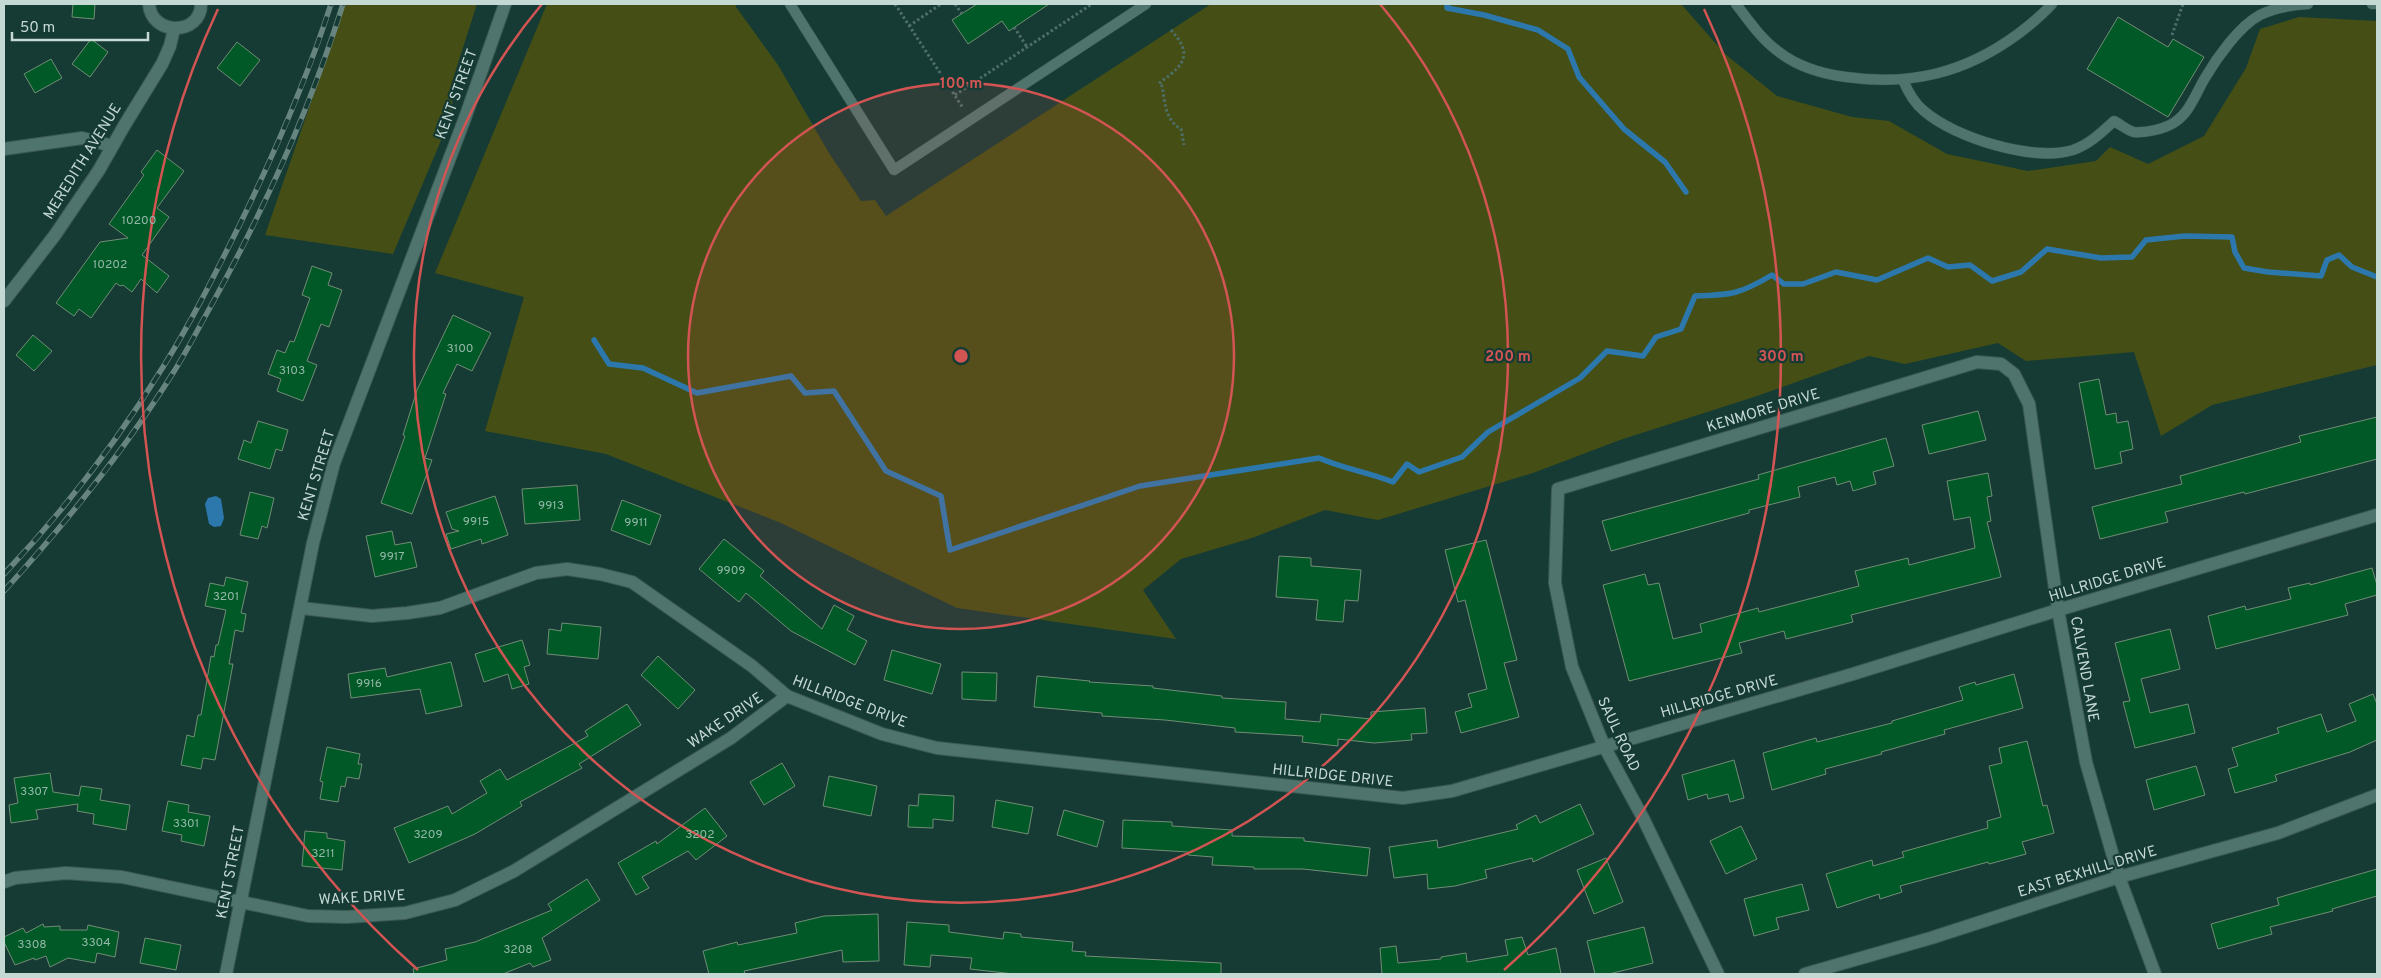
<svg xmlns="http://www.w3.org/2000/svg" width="2381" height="978" font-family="Overpass,sans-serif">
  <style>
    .green { fill: #454f15 }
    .water { fill: #2c78ad }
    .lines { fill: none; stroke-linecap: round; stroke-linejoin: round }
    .stream { stroke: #2c78ad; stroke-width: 5.5 }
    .building { fill: #005926; stroke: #728c76 }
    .service-casing { stroke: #3b5853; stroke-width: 11 }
    .minor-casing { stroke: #3b5853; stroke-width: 14 }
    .path { stroke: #4f6e69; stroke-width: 3; stroke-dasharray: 2.5 2.5; stroke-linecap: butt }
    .service { stroke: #4f746d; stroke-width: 10 }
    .minor { stroke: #4f746d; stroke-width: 12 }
    .rail-casing { stroke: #67847f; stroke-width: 5.5 }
    .rail { stroke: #163b35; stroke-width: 4; stroke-dasharray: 11; stroke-linecap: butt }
    .ring { fill: none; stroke: #d25453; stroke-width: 2.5 }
    .labels { text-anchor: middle; stroke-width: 4.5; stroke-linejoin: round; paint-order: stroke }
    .number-label { font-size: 12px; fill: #93b8a8 }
    .street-label { font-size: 15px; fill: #c4d8d4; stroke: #163b35 }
    .centre { fill: #d25453; stroke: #163b35; stroke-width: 2.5 }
    .ring-label { font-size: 15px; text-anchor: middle; font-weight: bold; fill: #d25453; stroke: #163b35; stroke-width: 4.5; stroke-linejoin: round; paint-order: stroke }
  </style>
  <rect width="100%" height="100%" fill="#163b35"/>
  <!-- green -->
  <path class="green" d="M345,4H477L451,85L453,112L393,254L265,235Z
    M547,4H736V7L778,65L829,153L861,201L875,200L886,216L1211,4H1681L1725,54L1777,96L1852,117L1889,121L1947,154L2028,171L2096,161L2110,147L2148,164L2204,136L2246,68L2260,29L2299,17L2377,21V365L2212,405L2161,436L2134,352L2026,361L1998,343L1905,364L1869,356L1757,396L1620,440L1533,473L1378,520L1325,510L1252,538L1181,559L1143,590L1176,639L957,608L781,523L606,454L485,431L524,297L435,273Z"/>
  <!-- water -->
  <path class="water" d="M216,496L221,499L224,518L221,526L214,527L209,524L205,504L208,498Z"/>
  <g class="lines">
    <!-- stream -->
    <path class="stream" d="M1447,4V8L1484,15L1538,30L1568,49L1579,77L1624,129L1665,162L1686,192
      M594,340L609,364L643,368L697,393L791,376L805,393L834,391L886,471L941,496L950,550L1140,486L1319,458C1344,469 1368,472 1393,482L1407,464L1419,472L1462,457L1488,432L1580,378L1607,351L1643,356L1656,337L1681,329L1695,296C1732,295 1740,294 1772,275L1784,284H1803L1836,272L1877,280L1928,258L1948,267L1970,265L1992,281L2021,272L2047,249L2101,258L2132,257L2146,240L2185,236L2232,237L2235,252L2244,268L2268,272L2321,276L2327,260L2339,255L2352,267L2377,277"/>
  </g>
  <!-- building -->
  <path class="building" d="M73,4H95L94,19L72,17Z
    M977,4H1049L1009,31L1002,21L968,44L952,20Z
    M2118,17L2168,47L2173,39L2204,57L2168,117L2087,69Z
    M91,39L108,52L90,77L72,64Z
    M237,42L260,60L240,86L217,68Z
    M51,59L62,78L35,93L24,74Z
    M157,150L184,171L157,208L169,217L142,255L169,276L157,293L141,279L132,292L123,285L120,286L116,283L91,318L79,309L74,316L56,303L100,242L128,238L109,224L144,175L141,172Z
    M312,266L332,273L328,285L342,290L329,327L321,324L307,361L317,365L303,401L277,391L281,379L268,374L277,350L285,353L290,341L294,342L310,298L302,295Z
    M453,315L491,333L472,371L457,364L443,393L446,394L425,458L432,460L412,514L381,503L405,436L403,435L417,390Z
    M33,335L52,351L34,371L16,355Z
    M2099,379L2106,415L2116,413L2117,423L2128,421L2133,449L2120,452L2122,463L2095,469L2079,383Z
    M1978,411L1986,440L1929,454L1922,425Z
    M2377,417V459L2245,494L2244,492L2165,512L2168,522L2100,539L2092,507L2182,484L2180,476L2301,442L2299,436Z
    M258,421L288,430L282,451L276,449L270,469L238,459L244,440L251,443Z
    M1886,438L1894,466L1873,472L1876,484L1853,491L1850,481L1837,485L1835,477L1798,487L1800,497L1749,510V513L1611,551L1602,521L1759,479L1758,475Z
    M1988,473L1992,496L1987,497L1991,521L1987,522L2001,577L1851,615L1853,622L1786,639L1784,631L1739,643L1742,653L1629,681L1603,585L1645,574L1648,585L1659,583L1673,639L1702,632L1700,624L1758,608L1759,612L1859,586L1855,571L1908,558L1909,565L1975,548L1970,517L1954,520L1947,481Z
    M577,485L580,520L525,524L522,489Z
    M250,492L274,498L267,528L262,526L258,539L240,535Z
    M495,496L508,535L482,544L481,539L451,549L446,534L459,531L452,529L446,512Z
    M622,500L661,515L650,545L611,530Z
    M392,531L395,545L411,542L417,567L375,577L366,536Z
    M724,539L764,571L760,576L822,629L834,605L854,616L847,630L867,641L855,665L791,631L746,593L739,602L699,569Z
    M1486,540L1517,660L1504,663L1519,717L1461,733L1455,712L1472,707L1468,694L1487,689L1465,600L1458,602L1445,550Z
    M1279,556L1311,558V566L1361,570L1358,601L1345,600L1343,622L1316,620L1318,600L1276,597Z
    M2372,568L2377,585V595L2345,604L2348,615L2216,649L2208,616L2245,606L2246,610L2291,599L2288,588L2310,583V585Z
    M226,577L248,582L241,613L246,614L243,632L235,630L229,664H233L215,760L203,758L201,769L181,765L187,735L194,737L198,715H201L211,656L214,657L216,645H218L226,610L205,606L210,583L224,586Z
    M562,623L601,627L598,659L547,654L549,629L561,631Z
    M2170,629L2180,669L2141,679L2150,713L2188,704L2195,733L2135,748L2123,702L2130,701L2115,643Z
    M522,640L530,665L524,667L529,684L512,689L508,674L484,682L475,654Z
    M892,650L941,664L932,694L884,680Z
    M658,656L695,690L678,709L641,675Z
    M451,662L462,706L426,714L420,689L351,698L348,674L385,668L387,677Z
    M962,672L997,673L996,701L962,699Z
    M2014,674L2023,708L1944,730L1945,734L1881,752L1882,754L1825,769L1826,774L1772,790L1763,753L1816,738L1817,742L1892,723V721L1963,700L1959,687L1975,682L1976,685Z
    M1037,676L1090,681L1089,682L1153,686V688L1222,696V698L1286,702L1285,719L1320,722L1321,714L1371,719V712L1425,708L1427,733L1411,734L1412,740L1374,743L1338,739V746L1302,742L1303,736L1235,732V728L1165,720L1102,716V713L1034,707Z
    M2373,694L2377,704V740L2350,752L2275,775L2277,781L2235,793L2228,769L2238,766L2232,748L2279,733L2277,728L2321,714L2327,732L2356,721L2349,704Z
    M627,704L641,725L579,764L582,768L520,802L522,806L475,834L409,863L394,828L448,806L452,814L487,793L480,781L500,769L507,780L588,736L585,731Z
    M2027,741L2043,806L2047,805L2054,833L2022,842L2026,854L1989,864L1988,862L1900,886L1902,892L1880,899L1879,894L1837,908L1826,874L1872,860L1873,866L1904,857L1902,852L1988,828L1987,821L2001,817L1989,766L2002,763L1999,748Z
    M327,747L360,754L358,764H362L359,779L347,777L345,787L341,786L338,802L320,799L323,782L320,781Z
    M1734,760L1744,798L1730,802L1728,794L1708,799L1707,794L1688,800L1682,775Z
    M782,763L795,786L764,805L750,782Z
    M2196,766L2205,795L2154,810L2146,780Z
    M50,773L53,792L79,796L81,786L102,789L100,800L130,805L126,830L93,824L94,814L77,811L78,804L36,810L38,819L11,823L9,805L18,803L14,778Z
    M829,776L877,786L871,816L823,806Z
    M919,794L954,796L953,821L933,819V828L908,827L909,805L918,806Z
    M996,800L1033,807L1028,834L992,827Z
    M168,801L189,805L188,812L210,816L204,846L181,841L182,835L162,831Z
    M1580,804L1594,834L1533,862L1532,858L1485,870L1487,878L1455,886L1428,889L1427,874L1394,878L1389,847L1437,840L1438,848L1518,829L1516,825L1536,815L1540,823Z
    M705,808L727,836L696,860L688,851L642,877L649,888L636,895L618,863L656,841L657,844Z
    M1064,810L1104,821L1097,847L1057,835Z
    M1123,820L1172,822V826L1232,830V836L1304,838V841L1370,848L1367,876L1303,869H1254V867L1212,865L1213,857L1188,855V852L1122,848Z
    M1741,826L1757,859L1726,874L1710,841Z
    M305,831L327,833V838L345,841L342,870L302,866Z
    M1606,858L1623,902L1594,914L1577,870Z
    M2377,869V896L2332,909L2333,911L2270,927L2272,934L2218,949L2211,924L2279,905L2277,898Z
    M587,879L600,900L542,938L551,960L533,967L530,963L503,974H414L413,969L447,960L445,949L475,942L552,910L548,904Z
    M1802,884L1809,910L1776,918L1779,929L1754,936L1744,899Z
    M878,914L879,961L843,962L842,950L744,971L745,974H709L703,951L737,942L738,945L797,933L795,923L824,916Z
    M907,922L949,925V932L1003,939L1004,932L1021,934V937L1073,942L1072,951L1086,952L1085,956L1221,963V974H1014L970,969L972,958L931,955L930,967L904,965Z
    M43,924L44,927L60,926V930H87L88,925L119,932L115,957L97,953L95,963L68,958L50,967L46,956L35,960L34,958L15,965L4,942V937L23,928L26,933Z
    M1644,927L1653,963L1609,974H1595L1587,941Z
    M1522,937L1528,955L1556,948L1561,974H1382L1380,948L1396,946L1398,963L1441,959V957L1466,953L1467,962L1508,955L1505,940Z
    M145,938L181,945L176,970L140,963Z"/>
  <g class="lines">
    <!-- service casing -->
    <g class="service-casing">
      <path id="service" d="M790,4L894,170L1146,4
        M1736,4C1748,20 1762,40 1779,52C1797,66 1823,74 1846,77C1911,86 1965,73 2018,34C2030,25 2042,15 2052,4
        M2372,4H2377
        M1903,80C1908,92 1914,103 1924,111C1955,138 2034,162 2073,150C2090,144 2102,132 2114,121C2120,124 2128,131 2134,132C2146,133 2165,129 2175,122C2190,112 2196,93 2205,78C2216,59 2239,26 2260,15C2274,8 2293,5 2308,4"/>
    </g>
    <!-- minor casing -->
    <g class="minor-casing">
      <path id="minor" d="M149,4C151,36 201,36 201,4
        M4,149L82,138L112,146
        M4,301L55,235L99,170L124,126L162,64L170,46L174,29
        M301,608L372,616L407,613L440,608L536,573L567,569L600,574L632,582L752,666L787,696L882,734L937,748L1403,798L1452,791L1853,674L2058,610L2377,515
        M4,882L15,878L66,873L122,877L308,916L347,917L405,913L455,900L514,871L731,738L787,696
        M226,974L313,543L334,463L465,118L505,4
        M1718,974L1643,818L1604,746L1572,667L1555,583L1558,489L1977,362L2001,364L2014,374L2029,404L2058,610L2086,762L2119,877L2155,974
        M1805,974L1931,938L2119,877L2278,833L2377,795"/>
    </g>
    <!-- path -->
    <path class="path" d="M895,4L963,108
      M955,4L962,14
      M909,26L941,4
      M1014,27L1027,47
      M1171,30C1185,46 1191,58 1171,74C1167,78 1162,80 1159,84L1162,86C1165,102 1165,120 1181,129L1184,145
      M2172,35L2183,4
      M955,95L1092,4"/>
    <!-- service -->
    <use href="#service" class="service"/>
    <!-- minor -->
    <use href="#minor" class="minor"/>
    <!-- rail casing -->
    <g class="rail-casing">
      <path id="rail" d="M4,574C63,512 118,440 163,367C192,321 216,272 240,224C275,152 307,79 331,4
        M4,591C66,523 124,451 173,373C187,351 199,327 212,304C265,208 310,109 343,4"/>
    </g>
    <!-- rail -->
    <use href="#rail" class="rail"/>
  </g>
  <!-- distance rings -->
  <circle cx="961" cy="356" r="273" fill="#d25453" fill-opacity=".12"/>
  <g class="ring">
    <circle cx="961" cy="356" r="273"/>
    <path d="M1380 4A547 547 0 1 1 542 4"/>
    <path d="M418 970A820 820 0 0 1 218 9M1704 9A820 820 0 0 1 1504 970"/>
  </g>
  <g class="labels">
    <!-- number labels -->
    <g class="number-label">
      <text x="139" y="224">10200</text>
      <text x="110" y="268">10202</text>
      <text x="460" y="352">3100</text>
      <text x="292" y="374">3103</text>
      <text x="551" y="509">9913</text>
      <text x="476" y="525">9915</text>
      <text x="636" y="526">9911</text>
      <text x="392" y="560">9917</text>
      <text x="731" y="574">9909</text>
      <text x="226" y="600">3201</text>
      <text x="369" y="687">9916</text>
      <text x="34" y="795">3307</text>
      <text x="186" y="827">3301</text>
      <text x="428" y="838">3209</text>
      <text x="700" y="838">3202</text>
      <text x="323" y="857">3211</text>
      <text x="96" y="946">3304</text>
      <text x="32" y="948">3308</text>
      <text x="518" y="953">3208</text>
    </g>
    <!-- street labels -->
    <g class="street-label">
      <text transform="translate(456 94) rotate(-70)" y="5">KENT STREET</text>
      <text transform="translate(82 161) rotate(-58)" y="5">MEREDITH AVENUE</text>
      <text transform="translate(1763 410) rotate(-17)" y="5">KENMORE DRIVE</text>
      <text transform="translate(316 475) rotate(-73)" y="5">KENT STREET</text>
      <text transform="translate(2107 579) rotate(-17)" y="5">HILLRIDGE DRIVE</text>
      <text transform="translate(2085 669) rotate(80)" y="5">CALVEND LANE</text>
      <text transform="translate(1719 696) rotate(-16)" y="5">HILLRIDGE DRIVE</text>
      <text transform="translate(850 701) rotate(21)" y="5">HILLRIDGE DRIVE</text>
      <text transform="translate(725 720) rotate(-34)" y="5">WAKE DRIVE</text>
      <text transform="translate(1619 734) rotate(65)" y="5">SAUL ROAD</text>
      <text transform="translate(1333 775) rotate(6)" y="5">HILLRIDGE DRIVE</text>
      <text transform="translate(2087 871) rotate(-17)" y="5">EAST BEXHILL DRIVE</text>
      <text transform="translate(230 872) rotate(-79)" y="5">KENT STREET</text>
      <text transform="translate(362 897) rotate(-3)" y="5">WAKE DRIVE</text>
    </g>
  </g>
  <circle cx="961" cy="356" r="8" class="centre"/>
  <g class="ring-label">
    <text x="961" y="88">100 m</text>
    <text x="1508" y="361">200 m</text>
    <text x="1781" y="361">300 m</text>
  </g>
  <!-- border -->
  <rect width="2381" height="978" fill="none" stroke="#c4d8d4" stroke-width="10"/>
  <!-- scale -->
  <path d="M12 32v8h136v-8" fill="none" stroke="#c4d8d4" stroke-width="2.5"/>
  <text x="20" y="32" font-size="15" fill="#c4d8d4" stroke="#163b35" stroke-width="4" paint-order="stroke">50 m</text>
</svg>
